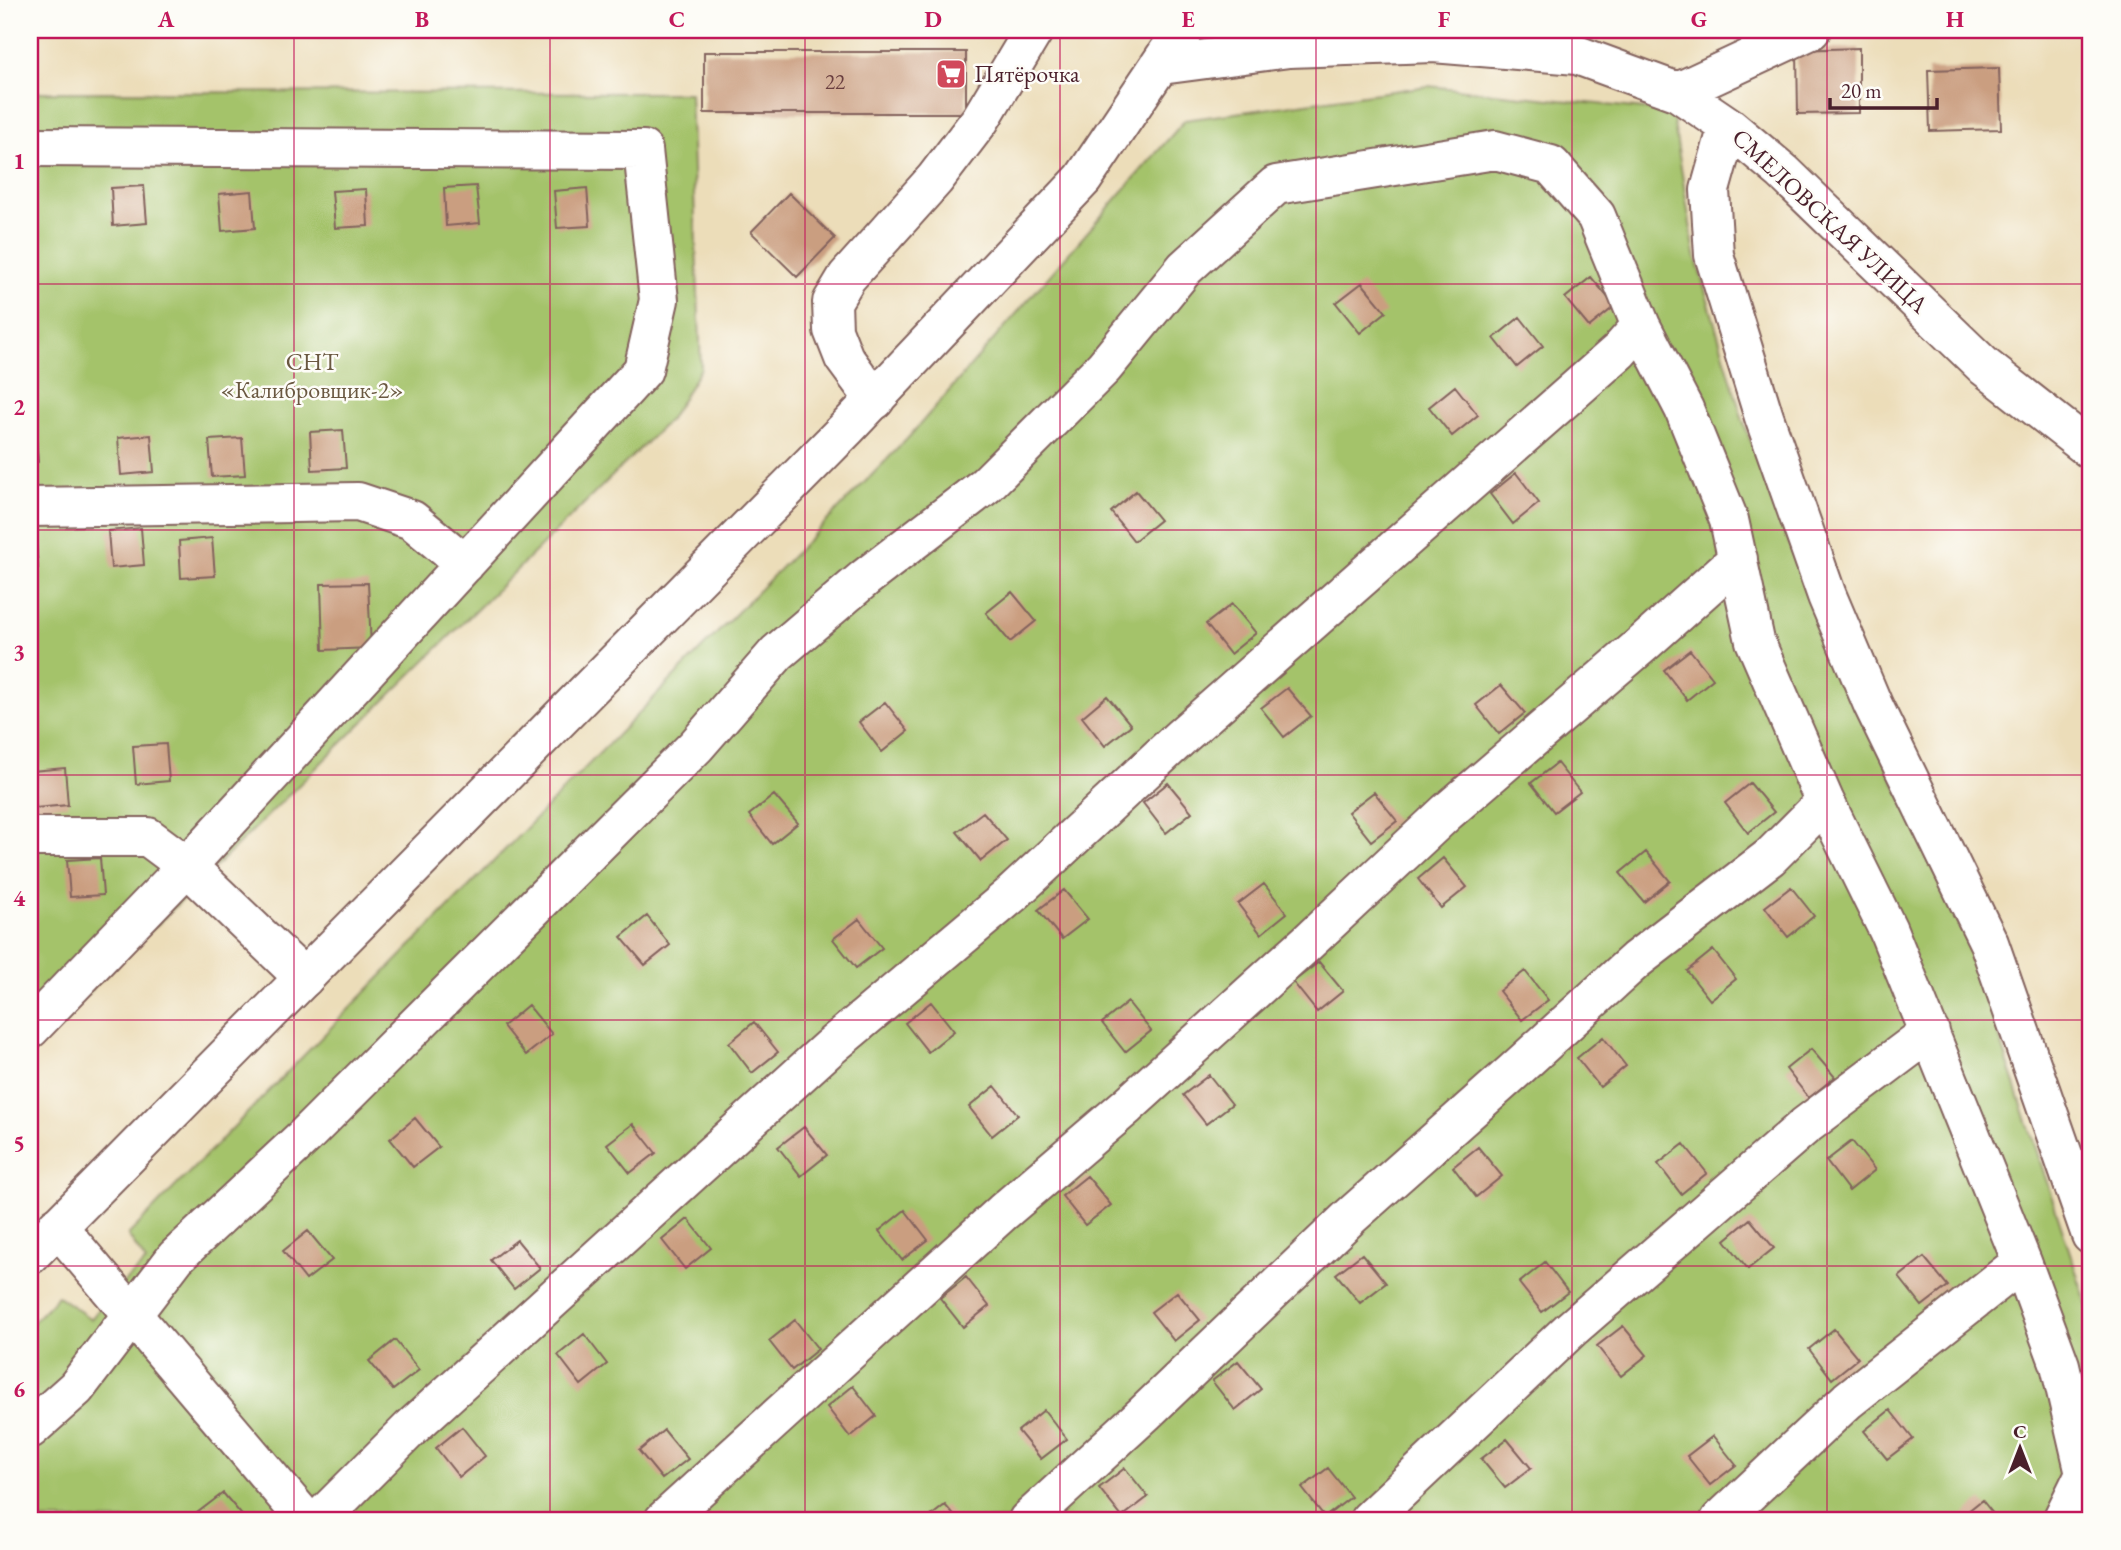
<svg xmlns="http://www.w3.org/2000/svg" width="2121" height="1550" font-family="'EB Garamond',serif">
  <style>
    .green { fill: #a4c36a; stroke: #77714a; stroke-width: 2 }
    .building { fill: #ca9e80 }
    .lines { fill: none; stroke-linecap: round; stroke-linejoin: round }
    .minor-casing { stroke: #83625d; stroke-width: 42 }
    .major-casing { stroke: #83625d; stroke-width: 42 }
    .minor { stroke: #fff; stroke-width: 38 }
    .major { stroke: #fff; stroke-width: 38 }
    .grid { fill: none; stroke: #c2185b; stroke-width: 2; stroke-opacity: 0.55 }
    .labels { text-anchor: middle; stroke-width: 5; stroke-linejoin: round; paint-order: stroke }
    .number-label { font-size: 21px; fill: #6a3f40 }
    .poi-label { font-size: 24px; fill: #4a1f2b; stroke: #fdfcf7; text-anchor: start }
    .street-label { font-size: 24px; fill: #4a1f2b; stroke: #fdfcf7 }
    .park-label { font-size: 24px; fill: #6a5841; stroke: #fdfcf7 }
    .neatline { fill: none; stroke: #c2185b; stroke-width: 2.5 }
    .grid-label { font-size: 23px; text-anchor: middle; font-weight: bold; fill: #c2185b }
  </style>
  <rect width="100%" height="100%" fill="#fdfcf7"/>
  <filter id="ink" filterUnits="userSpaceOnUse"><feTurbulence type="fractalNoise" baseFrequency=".0143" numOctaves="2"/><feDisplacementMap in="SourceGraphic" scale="14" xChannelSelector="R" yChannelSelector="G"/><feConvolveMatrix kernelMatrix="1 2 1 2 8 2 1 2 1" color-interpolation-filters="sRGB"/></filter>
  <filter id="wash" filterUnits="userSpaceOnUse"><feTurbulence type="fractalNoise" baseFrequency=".00686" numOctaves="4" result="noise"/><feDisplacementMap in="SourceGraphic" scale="28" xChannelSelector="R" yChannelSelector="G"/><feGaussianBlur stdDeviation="1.57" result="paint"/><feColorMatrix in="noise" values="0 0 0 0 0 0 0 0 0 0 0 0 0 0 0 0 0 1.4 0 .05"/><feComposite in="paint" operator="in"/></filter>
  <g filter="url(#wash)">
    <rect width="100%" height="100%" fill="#ecddb9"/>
    <!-- green -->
    <path class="green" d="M1428,86L1672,112L1695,255L1743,421L1810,598L1970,947L2091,1317V1520H30V1325L58,1296L91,1319L113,1292L146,1262L128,1235L908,438L1185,120Z
      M30,92L690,93L701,368L670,419L30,1050Z"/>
    <g id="blocks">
      <!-- building -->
      <path class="building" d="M1859,48V113L1798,114L1797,50Z
        M704,52H966V113H704Z
        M1999,68L2001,129L1930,131L1928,70Z
        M144,186L147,223L113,226L111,188Z
        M476,186L480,223L446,226L444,188Z
        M587,188L590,226L557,228L554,191Z
        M366,189L368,226L335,228L332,191Z
        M252,191L255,228L222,231L219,194Z
        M789,193L835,238L797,277L751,232Z
        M30,202H32L33,221H30Z
        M1591,277L1615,306L1589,327L1565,298Z
        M1362,283L1386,312L1360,333L1336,303Z
        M1520,317L1543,346L1517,367L1494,338Z
        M1455,386L1478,415L1452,436L1429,407Z
        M35,425L38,462L30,463V426Z
        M343,430L346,468L312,470L310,432Z
        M151,435L154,472L121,475L118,438Z
        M242,438L245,475L212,477L209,440Z
        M1516,473L1539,503L1513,524L1490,494Z
        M1136,491L1160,520L1134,541L1111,512Z
        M141,528L144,565L111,568L108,531Z
        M30,531H35L38,568H30Z
        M212,538L215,576L181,578L179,541Z
        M368,583L371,648L323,650L321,584Z
        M1012,592L1036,621L1010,642L986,613Z
        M1232,604L1256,633L1230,654L1206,624Z
        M1690,650L1713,679L1687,700L1664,670Z
        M1501,685L1525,713L1499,734L1476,705Z
        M1287,688L1311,716L1284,737L1261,708Z
        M1107,696L1131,725L1105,746L1082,717Z
        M885,702L908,731L882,752L859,722Z
        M166,744L169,781L136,784L133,746Z
        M1557,763L1580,792L1554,812L1531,783Z
        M65,768L68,805L35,808L32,771Z
        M1168,783L1192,812L1166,833L1143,803Z
        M1750,783L1774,812L1748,833L1725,803Z
        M1374,792L1397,821L1371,841L1348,812Z
        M774,795L798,823L772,844L749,815Z
        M983,812L1007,840L981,861L957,832Z
        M1646,852L1670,881L1644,902L1620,873Z
        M100,858L103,895L70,897L67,860Z
        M1443,858L1467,887L1441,908L1418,879Z
        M1264,884L1287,913L1261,934L1238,904Z
        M1791,887L1814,916L1788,937L1765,907Z
        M1064,890L1088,919L1062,939L1038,910Z
        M647,916L670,945L645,965L621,937Z
        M859,919L882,948L856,968L833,939Z
        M1713,950L1736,979L1710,1000L1687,971Z
        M1319,962L1343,991L1317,1012L1293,982Z
        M1525,971L1548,1000L1522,1020L1499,991Z
        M931,1002L954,1031L928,1052L905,1023Z
        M1128,1002L1151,1031L1125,1052L1102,1023Z
        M528,1005L552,1034L526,1055L503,1026Z
        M754,1022L778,1052L752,1073L729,1043Z
        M1603,1037L1626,1066L1600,1087L1577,1058Z
        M1811,1049L1835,1077L1809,1098L1786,1069Z
        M1209,1075L1232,1104L1206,1124L1183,1095Z
        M995,1086L1018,1115L992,1136L969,1107Z
        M415,1118L439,1147L413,1167L390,1139Z
        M633,1124L656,1153L630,1173L607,1144Z
        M804,1127L827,1155L801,1176L778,1147Z
        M1852,1141L1875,1170L1849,1191L1826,1161Z
        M1684,1144L1707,1173L1681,1194L1658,1164Z
        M1478,1147L1502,1176L1476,1197L1453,1167Z
        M1087,1176L1111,1205L1085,1225L1062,1196Z
        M905,1210L928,1240L902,1260L879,1231Z
        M688,1219L711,1248L685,1269L662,1240Z
        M1750,1219L1774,1248L1748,1269L1725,1240Z
        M308,1231L332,1260L306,1280L283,1251Z
        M517,1240L540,1268L514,1289L491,1260Z
        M1362,1254L1386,1283L1360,1303L1336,1274Z
        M1924,1257L1948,1286L1922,1306L1899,1277Z
        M1545,1262L1568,1292L1542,1312L1519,1283Z
        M966,1277L989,1306L963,1327L940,1298Z
        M1177,1292L1200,1320L1174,1341L1151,1312Z
        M795,1320L818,1349L792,1370L769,1341Z
        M1623,1326L1647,1355L1621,1376L1597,1346Z
        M1834,1329L1858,1358L1832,1379L1809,1349Z
        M584,1334L607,1364L581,1385L558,1355Z
        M395,1340L419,1370L393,1390L369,1361Z
        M1238,1361L1261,1389L1235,1410L1212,1381Z
        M853,1386L876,1416L850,1437L827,1407Z
        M1044,1410L1067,1439L1041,1459L1018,1431Z
        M1890,1410L1913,1439L1887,1459L1864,1431Z
        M462,1427L485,1456L459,1477L436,1448Z
        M664,1430L688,1459L662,1479L639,1451Z
        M1713,1436L1736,1465L1710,1485L1687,1456Z
        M1507,1439L1531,1468L1505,1488L1481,1459Z
        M1125,1468L1148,1497L1122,1517L1099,1488Z
        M1328,1468L1351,1497L1325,1517L1302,1488Z
        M223,1493L246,1520H203L197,1513Z
        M1982,1500L1998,1520H1957Z
        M945,1505L958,1520H926Z
        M720,1511L727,1520H708Z"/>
    </g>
  </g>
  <g filter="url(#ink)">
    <use href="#blocks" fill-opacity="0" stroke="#83625d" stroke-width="2"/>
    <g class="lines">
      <!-- minor casing -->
      <g class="minor-casing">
        <path id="minor" d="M1161,65L1289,48L1433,43L1577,55L1678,92L1728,126L1783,172L1985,367L2091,450
          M1678,92L1811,30
          M1728,126L1710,190L1714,255L1764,417L1827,596L1873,705L1989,943L2091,1235
          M30,147L643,150L659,300L643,370L187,866L30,1029
          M875,400L844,358L833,330L832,302L847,277L935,179L980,120L1034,30
          M30,507L358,502L412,520L465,564
          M30,837H148L187,866L304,978
          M57,1226L306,1520
          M30,1429L76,1388L176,1257L305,1136L696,746L777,653L865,578L986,485L1104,367L1185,268L1276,185L1495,150L1551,165L1596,216L1641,326L1684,409L1729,520L1755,641L1825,802L1888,930L2022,1262L2060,1365L2085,1473L2062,1520
          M319,1520L411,1428L829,1048L1011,895L1182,736L1619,351L1641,326
          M664,1520L1003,1212L1127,1106L1308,942L1447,812L1644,643L1738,559
          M1028,1520L1145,1413L1351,1216L1512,1073L1636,960L1770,857L1825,802
          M1369,1520L1570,1330L1805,1126L1930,1032
          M1720,1520L1848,1400L2022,1262"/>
      </g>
      <!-- major casing -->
      <g class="major-casing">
        <path id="major" d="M30,1255L847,428L1083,179L1183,30"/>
      </g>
      <!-- minor -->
      <use href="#minor" class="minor"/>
      <!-- major -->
      <use href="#major" class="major"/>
    </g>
  </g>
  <!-- grid -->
  <path class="grid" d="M294,30V1520M550,30V1520M805,30V1520M1060,30V1520M1316,30V1520M1572,30V1520M1827,30V1520M30,284H2091M30,530H2091M30,775H2091M30,1020H2091M30,1266H2091"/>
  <!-- icons -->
  <defs>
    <g id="supermarket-square" transform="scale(1.575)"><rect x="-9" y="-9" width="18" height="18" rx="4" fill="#d1495b" stroke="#fdfcf7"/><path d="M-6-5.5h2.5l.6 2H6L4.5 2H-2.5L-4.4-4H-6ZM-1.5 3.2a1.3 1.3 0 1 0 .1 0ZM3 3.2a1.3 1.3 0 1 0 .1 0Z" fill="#fff"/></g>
  </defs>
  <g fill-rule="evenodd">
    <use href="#supermarket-square" x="951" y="74"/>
  </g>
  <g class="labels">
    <!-- number labels -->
    <g class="number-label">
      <text x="835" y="89">22</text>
    </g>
    <!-- poi labels -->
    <g class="poi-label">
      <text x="974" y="82">Пятёрочка</text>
    </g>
    <!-- street labels -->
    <g class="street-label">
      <text transform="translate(1830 221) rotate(43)" y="8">СМЕЛОВСКАЯ УЛИЦА</text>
    </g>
    <!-- park labels -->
    <g class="park-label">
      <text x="312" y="370">СНТ<tspan x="312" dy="28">«Калибровщик-2»</tspan></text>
    </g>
  </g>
  <!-- margin -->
  <rect width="2121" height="1550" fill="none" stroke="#fdfcf7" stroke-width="77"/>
  <!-- north arrow -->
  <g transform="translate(2020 1448)" stroke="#fdfcf7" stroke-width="5" paint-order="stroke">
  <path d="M0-5L12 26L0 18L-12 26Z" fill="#4a1f2b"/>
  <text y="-10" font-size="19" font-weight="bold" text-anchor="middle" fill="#4a1f2b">С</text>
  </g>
  <!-- scale -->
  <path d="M1830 98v10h107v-10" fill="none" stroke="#4a1f2b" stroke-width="3.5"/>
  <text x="1841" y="98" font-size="21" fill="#4a1f2b" stroke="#fdfcf7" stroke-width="5" paint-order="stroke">20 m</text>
  <rect x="38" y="38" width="2044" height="1474" class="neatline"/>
  <g class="grid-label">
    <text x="166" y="27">A</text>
    <text x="422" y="27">B</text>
    <text x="677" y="27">C</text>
    <text x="933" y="27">D</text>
    <text x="1188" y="27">E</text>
    <text x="1444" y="27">F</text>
    <text x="1699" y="27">G</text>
    <text x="1955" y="27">H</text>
    <text x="19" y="169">1</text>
    <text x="19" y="415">2</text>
    <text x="19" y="660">3</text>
    <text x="19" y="906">4</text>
    <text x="19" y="1151">5</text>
    <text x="19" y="1397">6</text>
  </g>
</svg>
